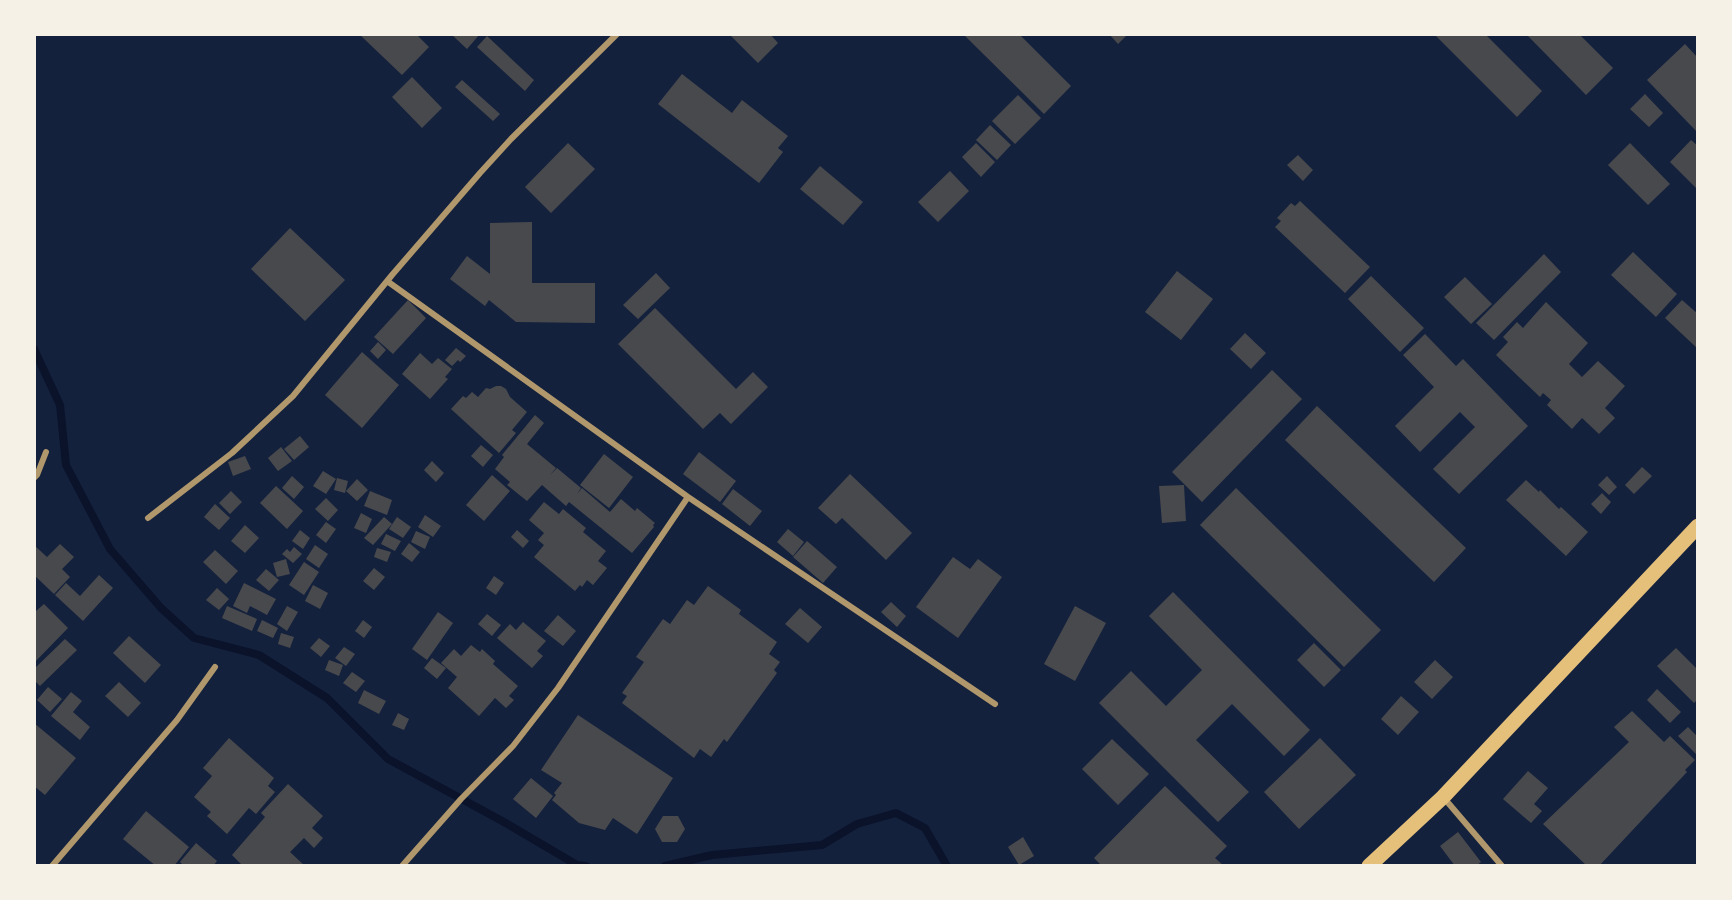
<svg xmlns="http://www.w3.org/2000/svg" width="1732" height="900" font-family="'Titillium Web',sans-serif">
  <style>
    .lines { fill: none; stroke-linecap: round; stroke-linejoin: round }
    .stream { stroke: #0b132b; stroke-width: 8 }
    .building { fill: #48494c }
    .minor { stroke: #b1986c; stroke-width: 6 }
    .primary { stroke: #e5c07b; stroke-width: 15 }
  </style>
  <rect width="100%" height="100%" fill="#14213d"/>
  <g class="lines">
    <!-- stream -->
    <path class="stream" d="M34,349L60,405L66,465L110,549L161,608L194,638L259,655L327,698L388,759L504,822L577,865L586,866
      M665,866L712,855L822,845L857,824L896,813L925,828L947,866"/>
  </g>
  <!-- building -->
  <path class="building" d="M359,34H416L429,47L402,75Z
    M451,34H480L467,49Z
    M729,34H770L778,43L758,63Z
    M963,34H1019L1071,86L1044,114Z
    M1109,34H1128L1118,44Z
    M1434,34H1485L1542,91L1517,117Z
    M1526,34H1579L1613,68L1586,95Z
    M487,36L534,80L525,91L477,47Z
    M1685,44L1698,58V133L1647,80Z
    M682,74L732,113L742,100L788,136L778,148L783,152L759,183L658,104Z
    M412,77L442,108L422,128L392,97Z
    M462,80L500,114L493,121L455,87Z
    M1645,94L1663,113L1649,127L1630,109Z
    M1018,95L1041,118L1015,144L992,121Z
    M990,125L1011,145L997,160L976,140Z
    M1691,140L1698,146V190L1670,162Z
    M568,143L595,169L551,213L525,187Z
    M976,143L995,162L981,177L962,157Z
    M1630,143L1670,184L1648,205L1608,165Z
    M1298,155L1313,170L1303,181L1287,165Z
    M820,166L863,202L843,225L800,189Z
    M950,171L969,191L938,222L918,202Z
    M1300,201L1370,267L1345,293L1275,227L1281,221L1277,218L1291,203L1295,206Z
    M532,222V283H595V323L516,322L489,300L485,306L450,279L467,256L490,274V223Z
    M290,228L345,280L305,321L251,269Z
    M1633,252L1677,294L1656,317L1611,275Z
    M1544,254L1561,272L1494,340L1476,323Z
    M1177,271L1213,299L1181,340L1145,312Z
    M656,273L670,288L638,319L623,305Z
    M1371,276L1424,328L1400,352L1348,299Z
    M1465,277L1492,304L1471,324L1444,297Z
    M408,300L426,318L393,354L374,337Z
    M1682,300L1698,314V349L1665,318Z
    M1546,302L1588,343L1569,364L1582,377L1598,361L1625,386L1605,408L1615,418L1599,434L1582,418L1572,429L1547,405L1551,400L1543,393L1540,397L1496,355L1508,342L1503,337L1517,322L1523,328Z
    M655,308L736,389L753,372L768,387L731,424L720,413L703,429L618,344Z
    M1245,333L1266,353L1251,369L1230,349Z
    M1425,334L1456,366L1463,359L1528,426L1459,494L1433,469L1475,427L1460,412L1420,452L1395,426L1434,387L1403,355Z
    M378,342L386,350L378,359L370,351Z
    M456,348L466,356L460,362L458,360L452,366L445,360Z
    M362,352L399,385L362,428L325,395Z
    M420,353L432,364L438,358L452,369L445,377L448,379L430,399L402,374Z
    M1272,370L1302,399L1202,502L1172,472Z
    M496,386H501L506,389L510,397L527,412L512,430L516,433L499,453L451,409L463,396L466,398L472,392L478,397L486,388L490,389Z
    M1317,406L1466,548L1434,582L1285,440Z
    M535,415L544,423L527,444L556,468L550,475L557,468L581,488L577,494L582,488L610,512L621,499L635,511L637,508L655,523L653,525L654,527L632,553L569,502L566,506L542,485L527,501L507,485L510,482L495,469L504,457L502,455Z
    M300,436L309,447L294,460L284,449Z
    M481,445L493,455L483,467L471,456Z
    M281,447L292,461L278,471L268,458Z
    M699,452L736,481L720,502L683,474Z
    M604,454L633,477L609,508L580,485Z
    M245,456L251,469L233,476L228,462Z
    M432,461L444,473L436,482L424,470Z
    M1642,467L1652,476L1634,494L1625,485Z
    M323,471L336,479L326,494L313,486Z
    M850,474L912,533L886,560L842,518L836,524L818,508Z
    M492,475L510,491L484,521L466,505Z
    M292,476L304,487L294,499L282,488Z
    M1607,476L1617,487L1609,495L1598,485Z
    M337,478L348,481L345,493L334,490Z
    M357,479L368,490L357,501L346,491Z
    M1526,480L1539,492L1540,490L1559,509L1561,507L1588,532L1566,556L1506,500Z
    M1184,485L1186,521L1162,523L1159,486Z
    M276,486L303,511L287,529L260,503Z
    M1236,488L1381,630L1344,667L1200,525Z
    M733,489L762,511L750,526L722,504Z
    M231,491L242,502L230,514L219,503Z
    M370,491L392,500L387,515L364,506Z
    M1602,493L1611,502L1601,514L1591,504Z
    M326,498L338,510L328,521L315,509Z
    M544,502L559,514L563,509L586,528L583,532L606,551L598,561L607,568L593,585L587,580L582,587L580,585L575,591L534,557L544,545L538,540L544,533L529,520Z
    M215,504L230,518L219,530L204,517Z
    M361,513L372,519L366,533L354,528Z
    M425,515L441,526L433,537L418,527Z
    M384,517L392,524L373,545L364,538Z
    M397,517L411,527L403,538L389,529Z
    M326,522L336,529L326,543L316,535Z
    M245,525L259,538L245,553L231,541Z
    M788,529L804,542L793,556L777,542Z
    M300,530L310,538L303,549L292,541Z
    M517,530L529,541L523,548L511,537Z
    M416,531L430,537L425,549L411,542Z
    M386,534L401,541L395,551L381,544Z
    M807,541L837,567L823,583L793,557Z
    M409,543L420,552L412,562L401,554Z
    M60,544L74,557L62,569L70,577L54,594L34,575V545L47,557Z
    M315,545L328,554L319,568L306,559Z
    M294,547L302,554L293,563L282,554L287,549L290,552Z
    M377,548L391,552L387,562L374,557Z
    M215,550L238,571L226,584L203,562Z
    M953,557L970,569L978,559L1002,577L958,638L916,607Z
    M286,559L290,574L277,577L273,563Z
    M304,562L319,572L304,595L289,585Z
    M374,568L385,577L374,590L363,581Z
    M266,569L279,580L269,591L256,580Z
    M99,575L113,588L83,621L55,595L66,583L80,596Z
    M494,576L504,583L496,595L486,588Z
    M244,583L276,599L267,615L250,606L247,613L233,606Z
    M313,585L328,593L320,609L305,601Z
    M708,586L741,610L739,614L777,642L769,654L780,662L774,670L777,673L727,742L724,739L711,757L700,749L694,758L622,703L627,696L622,693L644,662L636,657L663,619L670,624L687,600L694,605Z
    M217,588L229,599L219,610L206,600Z
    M1173,592L1310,730L1284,756L1232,704L1196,740L1249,792L1218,822L1099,703L1131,671L1166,706L1202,670L1149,616Z
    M891,602L906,616L897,627L881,612Z
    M44,604L68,628L34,663V610L36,611Z
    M227,606L257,619L252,631L222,618Z
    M287,606L298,612L287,631L277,624Z
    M1075,606L1106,623L1075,681L1044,664Z
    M800,608L822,627L808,643L785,624Z
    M438,612L453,623L427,660L412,649Z
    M487,614L501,625L492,636L478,624Z
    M558,615L576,631L563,646L544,631Z
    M262,620L278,628L273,638L257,631Z
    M363,620L372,627L364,638L355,631Z
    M523,622L546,641L537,651L543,656L532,668L497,638L510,624L516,630Z
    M281,633L294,637L290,648L278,644Z
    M129,636L161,665L145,683L113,653Z
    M319,638L330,646L321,657L310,648Z
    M65,639L77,650L40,686L34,680V669Z
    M1314,643L1341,670L1324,687L1297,660Z
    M471,645L480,652L482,649L495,661L493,664L518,686L509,696L514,700L506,708L495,698L479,716L448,688L457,677L441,663L454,649L461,656Z
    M344,647L355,654L346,666L335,658Z
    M1676,648L1698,670V699L1694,703L1657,666Z
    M432,658L446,668L437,679L424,668Z
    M329,660L343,665L339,676L325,670Z
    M1435,660L1453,677L1432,699L1414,682Z
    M352,672L365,681L356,692L343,683Z
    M119,682L141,703L128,717L105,696Z
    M48,687L62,699L50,712L37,700Z
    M1657,689L1681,712L1670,723L1647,700Z
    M364,690L386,701L379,714L358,703Z
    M71,692L82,701L73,712L90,727L80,740L51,716Z
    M1401,696L1419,712L1398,735L1381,719Z
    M1632,711L1664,742L1670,736L1695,760L1685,770L1687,772L1599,866H1587L1543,824L1629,742L1614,727Z
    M398,713L409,719L404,730L392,725Z
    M578,715L673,778L637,834L613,818L605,830L579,823L552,800L556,795L554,793L562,783L541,770Z
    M34,723L76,758L45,795L34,786Z
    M1688,727L1698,737V756L1678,736Z
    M229,738L274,778L268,786L275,792L256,814L249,808L227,834L207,816L211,812L194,797L212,776L203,768Z
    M1320,738L1356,775L1299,829L1264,792Z
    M1112,739L1149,774L1118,805L1082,769Z
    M1528,771L1548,788L1534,804L1542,811L1531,823L1503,799Z
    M531,778L553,796L536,818L513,799Z
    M288,784L323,816L312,828L323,838L314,848L304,838L290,852L305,866H243L232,855L265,817L261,813Z
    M1165,786L1227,846L1215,858L1224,866H1102L1094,858Z
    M146,811L189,847L174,866H156L123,839Z
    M663,816H678L685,829L677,842H662L655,829Z
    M1458,832L1481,862L1476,866H1455L1440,846Z
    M1023,837L1034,856L1019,865L1008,847Z
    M196,843L217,861L213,866H184L180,862Z"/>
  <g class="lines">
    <!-- minor -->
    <path class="minor" d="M387,281L688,497L995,704
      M34,478L37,475L46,452
      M148,518L232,453L293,396L392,275L480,173L511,139L617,34
      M1444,798L1502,866
      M52,866L177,720L215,667
      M402,866L461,799L513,746L558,688L688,497"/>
    <!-- primary -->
    <path class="primary" d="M1369,866L1443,797L1698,526"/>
  </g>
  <!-- border -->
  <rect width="1732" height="900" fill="none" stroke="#f6f1e7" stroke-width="72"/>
</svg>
